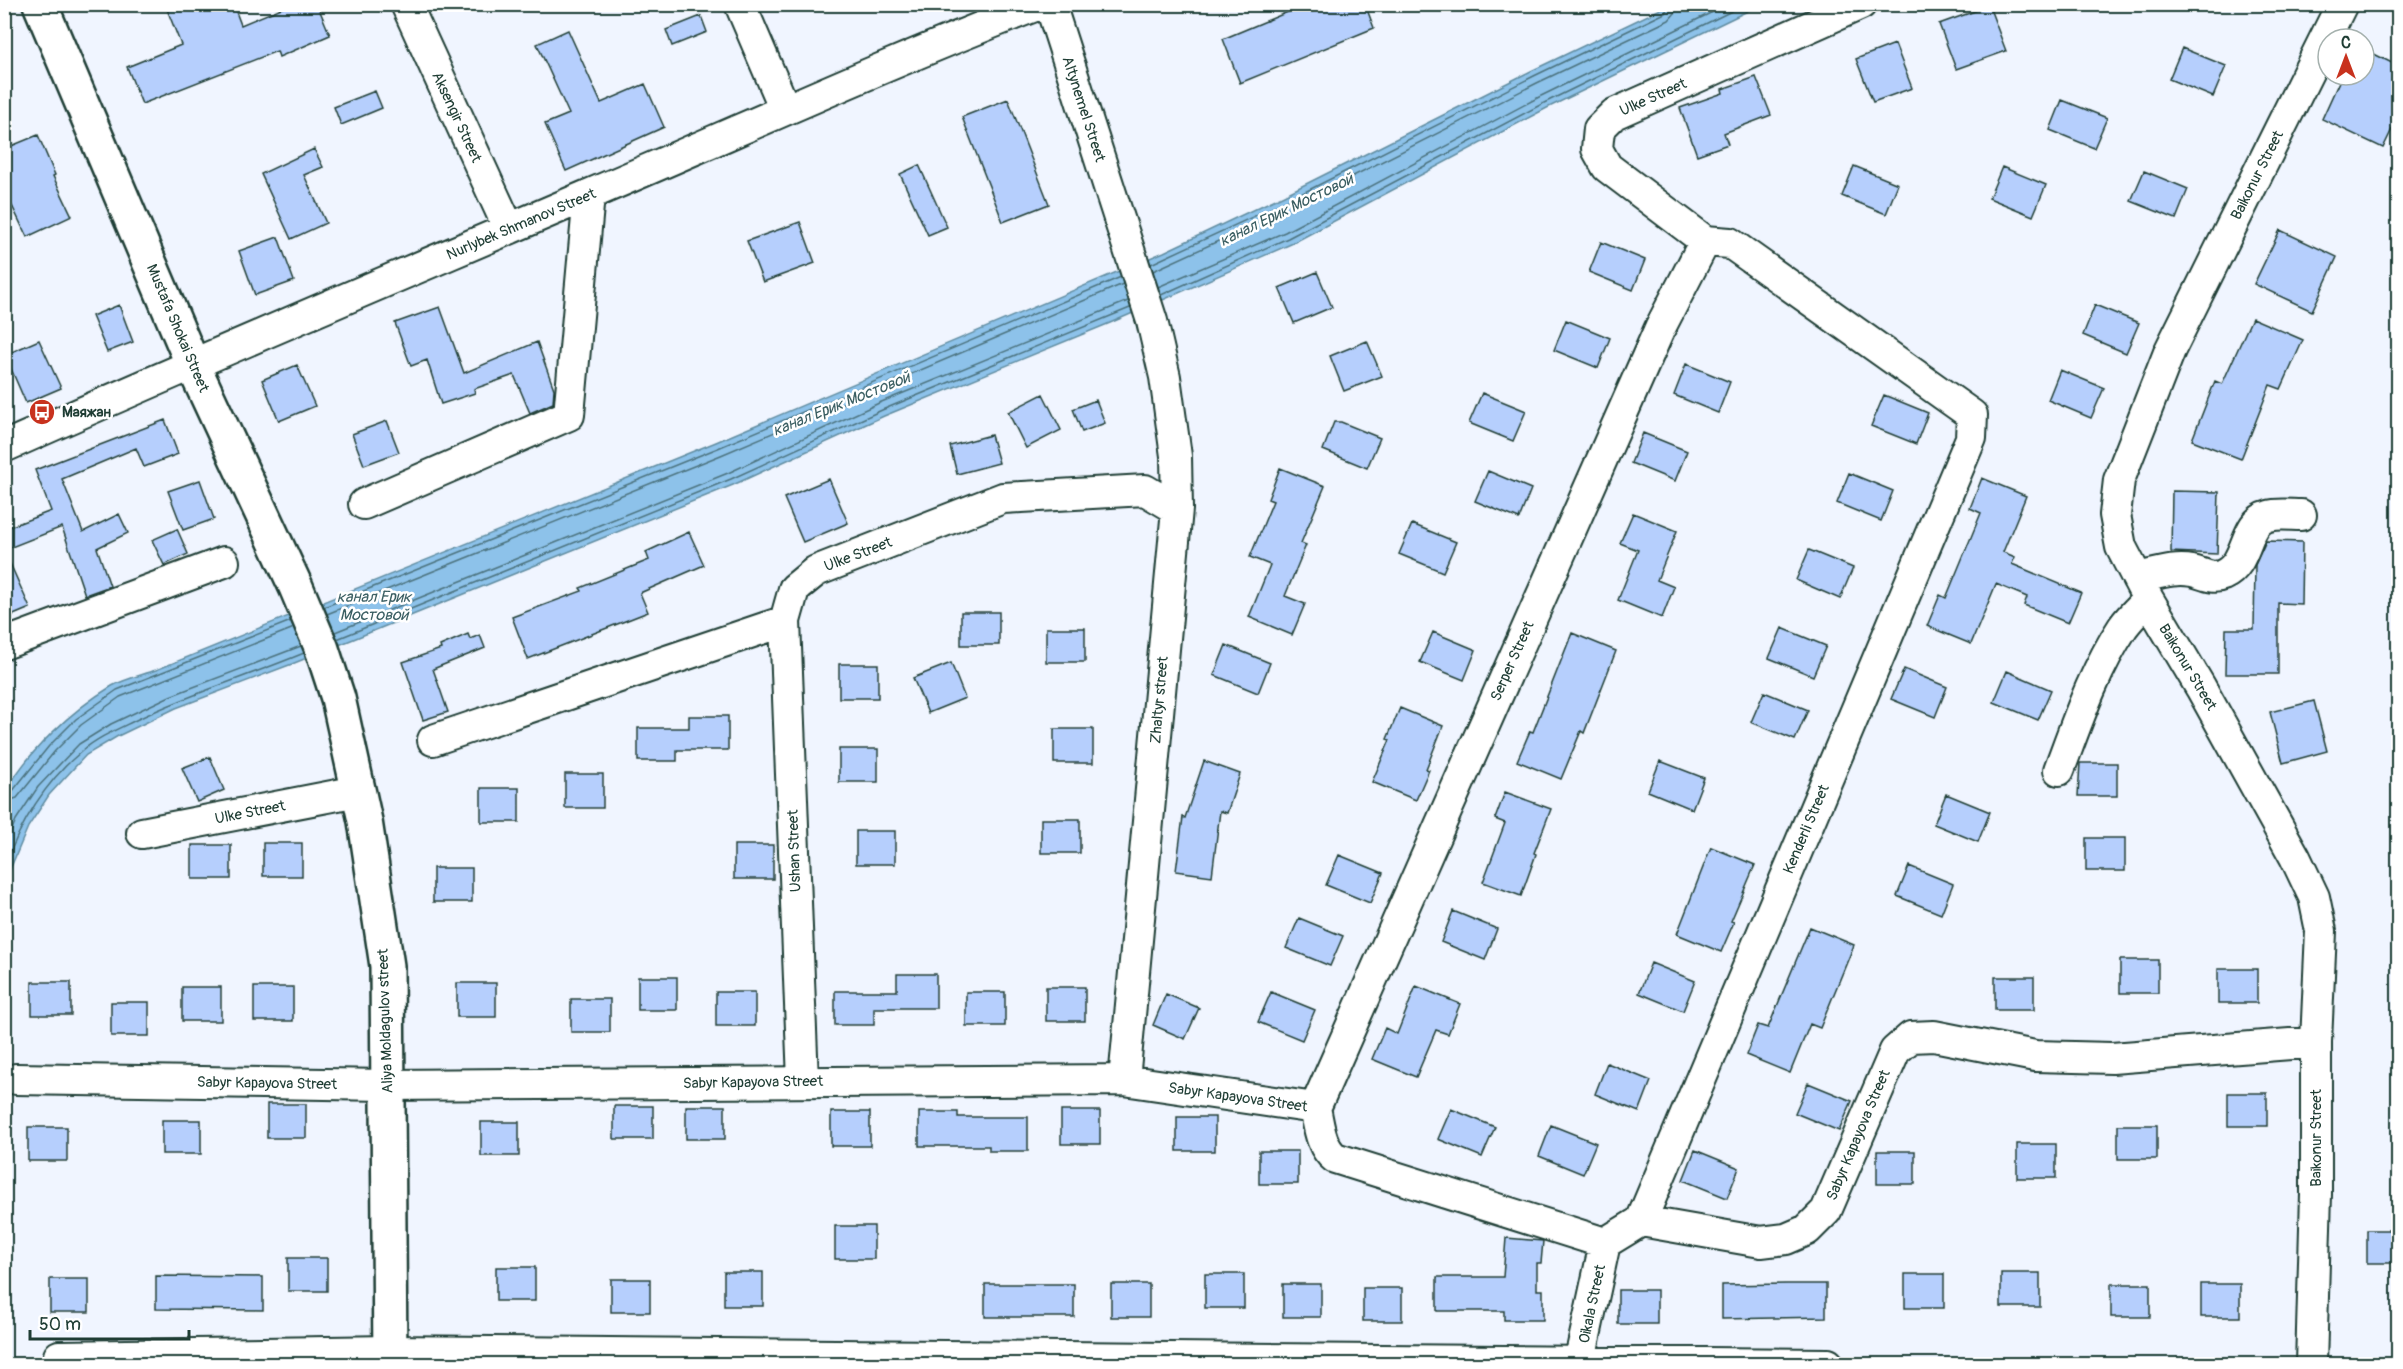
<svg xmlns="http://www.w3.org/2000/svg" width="2403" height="1369" font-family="Pangolin,sans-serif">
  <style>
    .water { fill: #8dc2ea; stroke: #618da1; stroke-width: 1.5 }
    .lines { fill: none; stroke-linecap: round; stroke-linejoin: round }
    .shore { stroke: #4b727d; stroke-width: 1.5 }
    .building { fill: #b6cffd; stroke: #1f3d34; stroke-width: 1.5 }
    .minor-casing { stroke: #1f3d34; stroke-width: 34 }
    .major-casing { stroke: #1f3d34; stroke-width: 38 }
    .minor { stroke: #fff; stroke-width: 30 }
    .major { stroke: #fff; stroke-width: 33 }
    .labels { text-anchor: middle; stroke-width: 5; stroke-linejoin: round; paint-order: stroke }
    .street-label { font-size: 15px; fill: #1f3d34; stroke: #fff }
    .poi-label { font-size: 15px; font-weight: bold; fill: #1f3d34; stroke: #fff; text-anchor: start }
    .water-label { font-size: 16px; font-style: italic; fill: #3a5e62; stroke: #fff }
  </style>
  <rect width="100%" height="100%" fill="#f0f5ff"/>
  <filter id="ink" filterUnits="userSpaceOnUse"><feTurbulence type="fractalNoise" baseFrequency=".0167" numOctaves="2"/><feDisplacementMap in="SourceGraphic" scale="12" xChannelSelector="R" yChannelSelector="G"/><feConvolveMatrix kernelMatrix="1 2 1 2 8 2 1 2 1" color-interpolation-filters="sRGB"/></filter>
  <g filter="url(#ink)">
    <!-- water -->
    <path class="water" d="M1669,5H1760L1547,108L1291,244L1110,323L884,416L733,485L292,664L176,708L118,736L86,755L49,795L28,827L11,867L5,889V793C27,752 72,710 112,686C125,679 142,675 156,670L716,442L1164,252L1284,195L1531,71Z"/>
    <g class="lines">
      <!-- shore -->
      <path class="shore" d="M1151,264L1287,201L1534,76L1665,13L1669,4
        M1153,271L1290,208L1537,83L1669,20L1675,13L1677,4
        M1158,287L1285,232L1541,96L1729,4
        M1161,295L1288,238L1544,103L1746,4
        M324,607L718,448L1121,277
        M327,614L721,455L1123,284
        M335,632L728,473L879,403L1128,301
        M337,639L731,479L882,410L1130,308
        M4,795L11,793L49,746L76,719L117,690L291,621
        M4,802L17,798L55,751L81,725L120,697L294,628
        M4,848L16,820L38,787L79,744L111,724L170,696L301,646
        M4,868C20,824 46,781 82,751C98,737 120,728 138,719C192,693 249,676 304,653"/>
    </g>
    <!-- building -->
    <path class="building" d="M165,4H233L241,25L291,4H317L330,35L279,57L277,51L142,104L127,67L181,45Z
      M1307,4H1365L1374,28L1240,83L1223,39Z
      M1989,6L2006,51L1956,69L1939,24Z
      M701,16L707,32L672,46L666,30Z
      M568,30L601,103L645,84L664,127L566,171L545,124L569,114L537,44Z
      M1895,44L1912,88L1873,102L1856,59Z
      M2182,48L2226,66L2213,97L2169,79Z
      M2364,49L2398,66V117L2383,148L2322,119L2342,75H2364Z
      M1756,77L1771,115L1724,133L1728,144L1697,155L1680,108L1723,93L1722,89Z
      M375,91L382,108L341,125L334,107Z
      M1008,99L1049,204L1003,222L962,117Z
      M2062,100L2107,118L2094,148L2050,130Z
      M38,135L55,175L53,176L72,216L27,237L4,189V149Z
      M314,149L323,167L304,175L326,223L291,239L261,174Z
      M919,165L947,227L928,235L900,174Z
      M1854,166L1898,184L1886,214L1842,196Z
      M2002,167L2046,185L2033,216L1989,198Z
      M2144,171L2188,189L2176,219L2131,201Z
      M800,222L815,263L763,282L747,241Z
      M2280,230L2337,257L2312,311L2254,284Z
      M278,237L294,281L255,295L239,251Z
      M1601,242L1645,260L1633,290L1589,272Z
      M1317,272L1332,307L1294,323L1279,288Z
      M119,305L133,342L107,352L92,316Z
      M2095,305L2139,323L2126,353L2083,335Z
      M440,307L464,373L537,342L554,389L553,403L530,413L514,375L474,389L475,393L441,404L427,360L411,366L395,323Z
      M2252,318L2303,340L2281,389L2270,385L2241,459L2192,440L2215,381L2222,384Z
      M1566,320L1610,338L1598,368L1554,350Z
      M39,340L61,388L26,403L5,355Z
      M1367,341L1382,376L1344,391L1330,356Z
      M1686,364L1730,382L1718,413L1674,395Z
      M297,365L315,406L279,421L262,380Z
      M2060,370L2104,388L2091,418L2048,400Z
      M1482,393L1526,411L1513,441L1469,423Z
      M1043,394L1061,430L1026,448L1008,412Z
      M1884,395L1928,413L1916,444L1871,426Z
      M1096,400L1105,423L1082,432L1073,409Z
      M165,420L178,454L144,467L136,448L62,479L83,532L119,514L128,533L97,548L110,586L85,595L62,527L4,550V529L51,511L35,470Z
      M387,421L399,452L364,465L352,434Z
      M1334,422H1341L1380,438L1367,468L1323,450Z
      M1643,433L1687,451L1675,481L1631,463Z
      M991,435L999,463L957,474L950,446Z
      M1280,468L1325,486L1301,543L1306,545L1285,596L1305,604L1292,635L1249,617L1270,565L1250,557L1273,501L1268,499Z
      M1488,471L1531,489L1519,519L1475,501Z
      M1849,473L1893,491L1881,521L1837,503Z
      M1982,478L2026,496L2003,552L2015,557L2012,564L2081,593L2068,623L2024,605L2027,597L1996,584L1971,644L1927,626L1940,595L1946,598L1981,513L1970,508Z
      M829,479L848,523L803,542L784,498Z
      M200,480L214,519L183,530L168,491Z
      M2172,491L2219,492L2217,554L2171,552Z
      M1633,513L1677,531L1657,580L1674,587L1662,618L1618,600L1638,550L1620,543Z
      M1412,524L1456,542L1443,572L1399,554Z
      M177,529L188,554L164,565L152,540Z
      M689,532L704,565L640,593L648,612L528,659L512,617L582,591L580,588L649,560L646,552Z
      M2266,541L2302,542L2301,604L2278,603V674H2225L2226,629H2254L2255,565Z
      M4,550L30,608L11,616L4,602Z
      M1809,550L1853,568L1840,599L1796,580Z
      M961,612H999V645H961Z
      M1046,628H1085V662H1046Z
      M1782,628L1826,646L1813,676L1769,658Z
      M1433,632L1476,650L1464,680L1420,662Z
      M1572,633L1616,651L1584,733L1581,731L1561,779L1517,761L1530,731L1533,732Z
      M468,634L470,639L480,635L485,648L433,669L448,712L423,720L403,662L441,649L440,646Z
      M1226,645L1270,663L1258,693L1214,675Z
      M951,663L965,698L928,713L913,678Z
      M839,664H878V698H839Z
      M1904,669L1947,687L1935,717L1891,699Z
      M2007,671L2051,690L2038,720L1994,702Z
      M1764,692L1808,710L1795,740L1751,722Z
      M2314,701L2327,751L2283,763L2270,712Z
      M1400,708L1443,726L1426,769L1429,770L1416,800L1372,782L1390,740L1387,739Z
      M689,716H728V750H677V761H638V728H689Z
      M1054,729H1093V763H1054Z
      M839,749H878V782H839Z
      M210,757L224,790L197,802L182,768Z
      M1204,761L1240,774L1227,813L1220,811L1212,876L1176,871L1183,817L1185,818Z
      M1660,761L1704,778L1692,809L1648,791Z
      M2080,763H2117V796H2078Z
      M565,774H603V808H565Z
      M481,788H519V822H481Z
      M1505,792L1551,809L1534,853L1536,854L1521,896L1483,882L1505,823L1495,819Z
      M1946,794L1990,812L1978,842L1934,824Z
      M1041,819H1080V853H1041Z
      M856,831H895V864H856Z
      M2086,838H2125V871H2086Z
      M263,843H302V876H263Z
      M192,845H231V879H192Z
      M734,845H773V879H734Z
      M1711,847L1755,865L1731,921L1734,922L1721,952L1677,934Z
      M1339,855L1383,873L1370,903L1326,885Z
      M1909,866L1953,884L1941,914L1897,896Z
      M433,868H472V902H433Z
      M1453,911L1497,929L1485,960L1441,942Z
      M1299,918L1343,936L1330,966L1286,948Z
      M1810,927L1854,945L1820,1028L1810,1024L1790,1073L1746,1055L1758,1025L1768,1028Z
      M2120,960H2158V993H2120Z
      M1651,963L1695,981L1683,1011L1639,993Z
      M2218,969H2257V1003H2218Z
      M897,974H936V1008H874V1025H835V991H897Z
      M638,977H677V1010H638Z
      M1995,977H2034V1010H1995Z
      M32,982H71V1015H32Z
      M457,983H496V1017H457Z
      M1416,986L1460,1004L1448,1034L1436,1030L1416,1077L1372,1059L1385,1028L1397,1034Z
      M182,987H221V1021H182Z
      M254,987H293V1021H254Z
      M1046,987H1085V1021H1046Z
      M716,992H755V1026H716Z
      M966,992H1005V1026H966Z
      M1271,992L1315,1010L1302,1040L1258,1022Z
      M1166,994L1199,1008L1185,1039L1153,1025Z
      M571,999H610V1032H571Z
      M111,1002H149V1036H111Z
      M1607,1063L1651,1081L1639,1112L1595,1094Z
      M1808,1083L1852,1101L1839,1131L1795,1113Z
      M2228,1093H2267V1126H2228Z
      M267,1104H306V1138H267Z
      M614,1106H653V1139H614Z
      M686,1106H725V1139H686Z
      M1451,1109L1495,1127L1482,1157L1438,1139Z
      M1061,1111H1100V1144H1061Z
      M831,1112H870V1146H831Z
      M919,1112H958V1117H1028V1151H989V1146H919Z
      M1177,1117H1215V1151H1177Z
      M162,1120H201V1154H162Z
      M481,1122H519V1156H481Z
      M1551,1125L1596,1143L1583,1174L1539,1156Z
      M2118,1125H2157V1159H2118Z
      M28,1127H67V1161H28Z
      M2017,1144H2056V1178H2017Z
      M1695,1150L1739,1168L1727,1198L1683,1180Z
      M1259,1151H1298V1184H1259Z
      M1877,1151H1915V1184H1877Z
      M835,1226H874V1259H835Z
      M2367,1230H2398V1263H2367Z
      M1506,1238L1543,1241L1541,1263H1537V1290H1543V1320H1504V1311H1437V1277H1503Z
      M288,1258H327V1291H288Z
      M496,1267H535V1301H496Z
      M724,1272H763V1306H724Z
      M2001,1273H2040V1307H2001Z
      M1205,1274H1244V1308H1205Z
      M1905,1274H1944V1308H1905Z
      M156,1276L263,1277V1310L156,1309Z
      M50,1279H89V1312H50Z
      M611,1279H650V1312H611Z
      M985,1284H1074V1317H985Z
      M1111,1284H1149V1317H1111Z
      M1283,1284H1321V1317H1283Z
      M1787,1284H1826V1317L1722,1319V1285Z
      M2111,1284H2150V1317H2111Z
      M2201,1284H2240V1317H2201Z
      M1363,1288H1402V1321H1363Z
      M1618,1290H1657V1324H1618Z"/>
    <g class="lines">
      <!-- minor casing -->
      <g class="minor-casing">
        <path id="minor" d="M406,4L509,229
          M740,4L785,109
          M1050,4L1152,321L1165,377L1176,456L1177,509L1124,1080
          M1705,241L1607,167L1597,149L1599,129L1614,114L1861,4
          M4,447C197,361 392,279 586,196C737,132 887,63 1040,4
          M364,504L569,415L589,195
          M2137,578C2154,575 2174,567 2192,571C2203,573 2211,580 2223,575C2250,563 2243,522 2269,516C2278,513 2291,515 2301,515
          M785,621L803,1081
          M4,644L224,562
          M433,740L785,621L794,589L816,571L1003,498L1145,490L1177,509
          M2059,770C2077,722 2094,671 2123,627C2130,617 2140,608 2148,599
          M142,833L358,791
          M16,1079L387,1085L1124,1080L1315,1108C1319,1125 1320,1146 1335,1158L1605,1243L1641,1221L1761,1242L1786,1239L1807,1230L1826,1211L1895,1051L1911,1037L1934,1036L2035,1056L2112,1058L2316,1042
          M1315,1108L1660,328L1705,241L1730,243L1972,415L1971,438L1641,1221
          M59,1356L390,1351L1828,1364
          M1579,1364L1605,1243
          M2311,1364L2316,1194V1042L2321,931L2314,897L2295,857L2201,688L2148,599L2121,547L2115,515L2119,480L2170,350L2342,4"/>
      </g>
      <!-- major casing -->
      <g class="major-casing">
        <path id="major" d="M40,4L192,363L296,587L322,649L338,698L365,821L387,966L390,1364"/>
      </g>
      <!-- minor -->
      <use href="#minor" class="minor"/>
      <!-- major -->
      <use href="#major" class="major"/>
    </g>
  </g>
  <!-- icons -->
  <defs>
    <g id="bus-disc" transform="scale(1.35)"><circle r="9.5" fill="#c8321e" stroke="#fff"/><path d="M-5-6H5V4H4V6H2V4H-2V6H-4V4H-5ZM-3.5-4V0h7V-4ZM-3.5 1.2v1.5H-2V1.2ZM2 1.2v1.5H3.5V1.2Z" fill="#fff"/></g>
  </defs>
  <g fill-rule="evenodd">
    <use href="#bus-disc" x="42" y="412"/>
  </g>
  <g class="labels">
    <!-- street labels -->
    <g class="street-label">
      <text transform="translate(1653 97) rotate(-24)" y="5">Ulke Street</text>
      <text transform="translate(1084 109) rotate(72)" y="5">Altynemel Street</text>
      <text transform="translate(457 117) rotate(65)" y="5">Aksengir Street</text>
      <text transform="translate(2257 175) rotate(-63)" y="5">Baikonur Street</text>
      <text transform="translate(521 224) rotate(-23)" y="5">Nurlybek Shmanov Street</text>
      <text transform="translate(178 328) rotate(67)" y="5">Mustafa Shokai Street</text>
      <text transform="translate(858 554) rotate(-21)" y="5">Ulke Street</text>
      <text transform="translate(1512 661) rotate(-66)" y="5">Serper Street</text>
      <text transform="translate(2188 667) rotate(59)" y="5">Baikonur Street</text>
      <text transform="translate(1159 700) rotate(-85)" y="5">Zhaltyr street</text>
      <text transform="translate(250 812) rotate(-11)" y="5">Ulke Street</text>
      <text transform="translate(1806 829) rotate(-67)" y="5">Kenderli Street</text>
      <text transform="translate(794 851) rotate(-92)" y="5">Ushan Street</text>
      <text transform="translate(385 1021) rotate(-92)" y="5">Aliya Moldagulov street</text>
      <text transform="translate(753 1082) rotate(-1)" y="5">Sabyr Kapayova Street</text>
      <text transform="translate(267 1083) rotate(1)" y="5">Sabyr Kapayova Street</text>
      <text transform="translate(1238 1097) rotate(8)" y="5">Sabyr Kapayova Street</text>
      <text transform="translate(1858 1135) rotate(-67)" y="5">Sabyr Kapayova Street</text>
      <text transform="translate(2316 1138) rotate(-90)" y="5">Baikonur Street</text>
      <text transform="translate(1592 1304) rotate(-78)" y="5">Oikala Street</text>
    </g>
    <!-- poi labels -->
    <g class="poi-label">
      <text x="62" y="417">Маяжан</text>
    </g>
    <!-- water labels -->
    <g class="water-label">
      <text transform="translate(1286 209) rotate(-26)" y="6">канал Ерик Мостовой</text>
      <text transform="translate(841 403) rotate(-22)" y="6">канал Ерик Мостовой</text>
      <text x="374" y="602">канал Ерик<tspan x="374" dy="18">Мостовой</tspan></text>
    </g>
  </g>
  <!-- margin -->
  <rect width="2403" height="1369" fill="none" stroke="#fff" stroke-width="24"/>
  <rect x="12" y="12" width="2379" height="1345" fill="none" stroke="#1f3d34" stroke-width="2" filter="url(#ink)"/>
  <!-- north arrow -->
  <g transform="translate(2346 57)"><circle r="28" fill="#ffffff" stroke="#a5b1ae" stroke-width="1.5"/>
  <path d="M0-4.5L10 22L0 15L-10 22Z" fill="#c8321e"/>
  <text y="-9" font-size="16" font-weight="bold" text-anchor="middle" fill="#1f3d34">С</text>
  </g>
  <!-- scale -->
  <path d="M30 1330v9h159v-9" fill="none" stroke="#1f3d34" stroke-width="3"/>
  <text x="39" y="1330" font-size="18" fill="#1f3d34" stroke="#ffffff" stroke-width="4.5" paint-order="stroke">50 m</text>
</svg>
